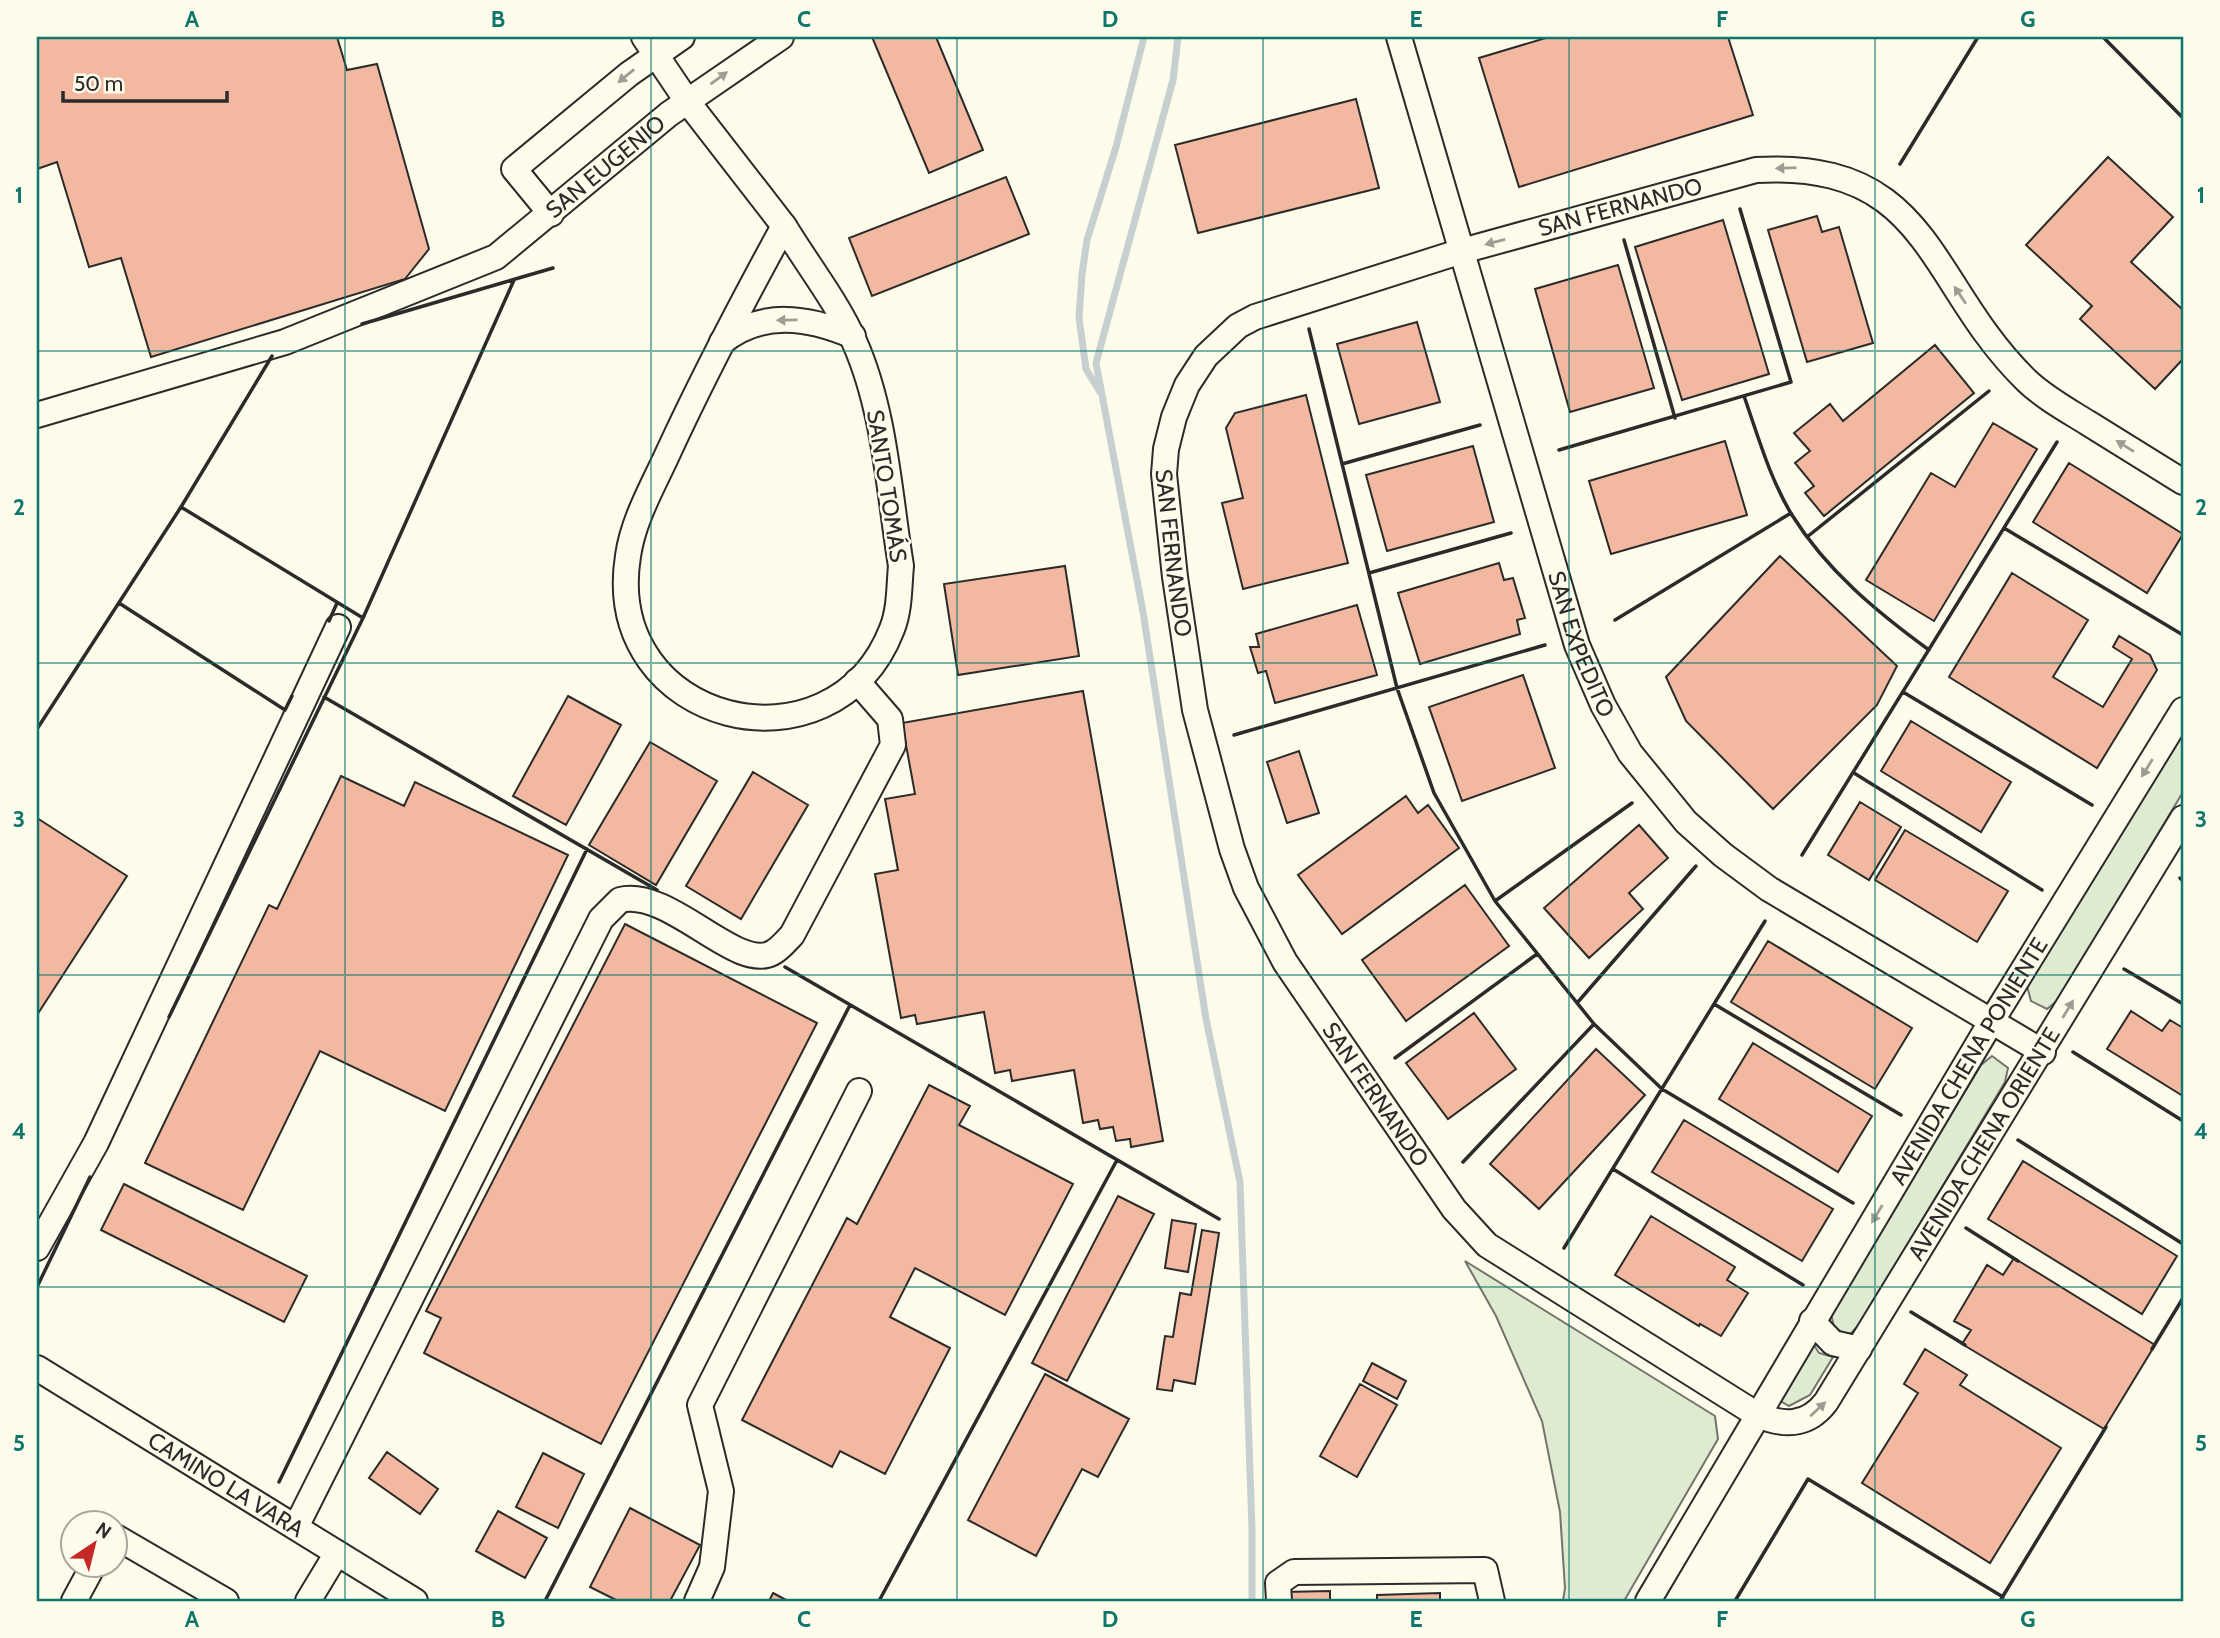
<svg xmlns="http://www.w3.org/2000/svg" width="2220" height="1638" font-family="Cabin,sans-serif">
  <style>
    .green { fill: #deebd1; stroke: #74746e; stroke-width: 2 }
    .lines { fill: none; stroke-linecap: round; stroke-linejoin: round }
    .stream { stroke: #c7d0d0; stroke-width: 7 }
    .building { fill: #f2b8a0; stroke: #2b2b2b; stroke-width: 2 }
    .minor-casing { stroke: #2b2b2b; stroke-width: 28 }
    .minor { stroke: #fdfbea; stroke-width: 24 }
    .wall { stroke: #2b2b2b; stroke-width: 3.5 }
    .oneway { fill: #9e9d94 }
    .grid { fill: none; stroke: #0f766e; stroke-width: 2; stroke-opacity: 0.55 }
    .labels { text-anchor: middle; stroke-width: 5; stroke-linejoin: round; paint-order: stroke }
    .street-label { font-size: 23px; fill: #2b2b2b; stroke: #fdfbea }
    .neatline { fill: none; stroke: #0f766e; stroke-width: 2.5 }
    .grid-label { font-size: 23px; text-anchor: middle; font-weight: bold; fill: #0f766e }
  </style>
  <rect width="100%" height="100%" fill="#fdfbea"/>
  <!-- green -->
  <path class="green" d="M2183,733V792L2058,1000L2047,1009L2031,1001L2027,986Z
    M1992,1056L2008,1068L2005,1082L1859,1325L1848,1336L1834,1327L1831,1314L1981,1065Z
    M1465,1261L1715,1416L1718,1439L1624,1601H1563L1565,1588L1560,1512L1542,1421L1496,1316Z
    M1812,1342L1819,1353L1833,1357L1810,1395L1789,1406L1777,1399Z"/>
  <g class="lines">
    <!-- stream -->
    <path class="stream" d="M1178,37L1173,80L1096,363L1143,612L1206,1019L1240,1182L1252,1529V1601
      M1100,392L1086,369L1079,318L1082,274L1087,240L1116,147L1144,37"/>
  </g>
  <!-- building -->
  <path class="building" d="M37,37H337L347,70L377,64L429,249L405,279L151,357L121,258L89,267L57,162L37,169Z
    M872,37H936L983,150L929,173Z
    M1549,37H1728L1753,115L1519,187L1479,58Z
    M1356,99L1379,188L1198,233L1175,145Z
    M2108,157L2173,217L2131,262L2183,310V359L2155,389L2080,319L2092,306L2026,245Z
    M1006,177L1029,234L872,296L849,238Z
    M1817,216L1822,232L1839,227L1873,343L1807,362L1768,230Z
    M1723,220L1769,374L1682,400L1635,247Z
    M1618,265L1654,388L1570,412L1535,289Z
    M1417,322L1440,402L1359,424L1337,344Z
    M1935,345L1974,393L1824,516L1805,493L1814,486L1795,463L1810,451L1794,433L1830,404L1843,421Z
    M1306,395L1348,563L1243,589L1222,503L1243,498L1226,428L1235,413Z
    M1993,423L2037,449L1934,621L1866,580L1931,473L1955,487Z
    M1725,441L1747,515L1611,554L1589,481Z
    M1473,446L1494,522L1387,551L1366,475Z
    M2069,463L2183,534L2147,593L2033,522Z
    M1780,556L1897,666L1877,705L1773,809L1686,721L1666,677Z
    M1499,563L1504,580L1513,578L1525,618L1517,620L1520,634L1420,664L1398,593Z
    M1065,566L1079,656L958,675L944,584Z
    M2012,573L2088,620L2053,677L2103,707L2132,659L2113,647L2119,636L2150,655L2157,670L2097,768L1949,677Z
    M1357,605L1377,675L1275,703L1266,671L1258,673L1250,647H1259L1256,634Z
    M1523,675L1555,768L1462,801L1429,707Z
    M1083,691L1163,1141L1131,1147L1130,1139L1116,1141L1113,1127L1100,1129L1098,1120L1083,1123L1074,1070L1012,1081L1010,1070L995,1073L984,1012L917,1024L915,1015L901,1018L875,874L898,870L885,799L915,794L902,723Z
    M568,696L621,725L566,825L513,796Z
    M1911,721L2011,782L1981,832L1881,771Z
    M650,742L717,781L656,885L589,845Z
    M1299,751L1319,813L1287,823L1267,762Z
    M753,772L808,805L741,919L686,886Z
    M341,776L404,806L415,782L568,855L445,1111L320,1051L243,1210L145,1163L269,905L277,909Z
    M1406,796L1418,813L1428,805L1459,848L1342,934L1298,875Z
    M1860,802L1901,827L1869,880L1828,855Z
    M37,818L127,876L37,1015Z
    M1639,825L1668,858L1629,893L1643,909L1589,958L1544,908Z
    M1905,830L2008,891L1977,942L1875,880Z
    M1465,885L1509,946L1406,1021L1362,960Z
    M625,924L817,1023L601,1444L424,1353L441,1318L426,1311Z
    M1768,941L1912,1028L1875,1089L1731,1002Z
    M2131,1011L2162,1031L2170,1020L2183,1028V1096L2107,1049Z
    M1474,1013L1516,1069L1448,1119L1406,1063Z
    M1753,1043L1872,1116L1838,1172L1719,1099Z
    M1596,1049L1645,1095L1539,1209L1490,1164Z
    M929,1085L970,1106L959,1125L1073,1184L1005,1315L915,1268L890,1317L950,1348L885,1474L840,1451L832,1467L742,1420L847,1218L857,1224Z
    M1684,1120L1833,1209L1802,1261L1652,1172Z
    M2023,1161L2177,1256L2142,1314L1988,1219Z
    M124,1184L307,1276L284,1322L101,1230Z
    M1118,1196L1154,1214L1067,1381L1032,1363Z
    M1651,1216L1735,1267L1727,1280L1748,1293L1721,1336L1700,1324L1699,1326L1615,1275Z
    M1172,1220L1196,1224L1188,1272L1165,1268Z
    M1202,1230L1219,1233L1195,1384L1174,1380L1172,1391L1157,1389L1165,1336L1173,1337L1180,1293L1191,1295Z
    M2014,1258L2155,1345L2104,1429L1962,1344L1971,1330L1954,1321L1987,1265L2003,1275Z
    M1925,1349L1967,1375L1960,1385L2061,1448L1990,1563L1862,1483L1918,1393L1904,1384Z
    M1372,1363L1406,1381L1397,1399L1363,1381Z
    M1045,1374L1129,1419L1098,1477L1082,1469L1036,1556L968,1520Z
    M1360,1384L1397,1405L1357,1477L1320,1456Z
    M387,1452L438,1489L420,1514L369,1478Z
    M543,1453L584,1474L558,1528L516,1507Z
    M630,1508L700,1545L670,1601H618L590,1587Z
    M498,1511L547,1538L525,1578L476,1551Z
    M1330,1591V1601H1284L1283,1592Z
    M773,1593L788,1601H769Z
    M1440,1593V1601H1377V1595Z"/>
  <g class="lines">
    <!-- minor casing -->
    <g class="minor-casing">
      <g id="minor">
        <path d="M644,37L687,101L784,226"/>
        <path id="s1" d="M1399,37L1577,645L1603,705L1630,753L1686,822L1723,855L1769,889L2043,1052"/>
        <path d="M551,214L514,169L629,74L682,37"/>
        <path d="M784,226C805,261 839,305 854,341C885,410 889,492 901,566C899,586 900,609 892,629C833,781 601,725 628,556C633,520 653,486 668,453C704,375 743,301 784,226Z"/>
        <path d="M722,342C762,310 808,317 853,336"/>
        <path id="s2" d="M37,415L285,342L496,257L669,114L781,37"/>
        <path id="s3" d="M2183,482C2152,463 2120,443 2088,423C2067,410 2045,398 2027,381C1926,283 1932,160 1756,170L1462,251L1255,317L1238,326L1206,356L1187,385L1174,417L1166,449L1164,474L1175,577L1195,710L1232,849L1246,888L1285,962L1454,1209L1487,1245L1756,1414C1782,1426 1807,1427 1826,1402L2183,818"/>
        <path d="M37,1248L96,1143L338,627"/>
        <path d="M1812,1321L1833,1343L1859,1349"/>
        <path id="s4" d="M37,1368L415,1601"/>
        <path d="M296,1527L601,919L620,900C670,888 736,972 772,953C780,949 786,941 792,935L893,745L890,719L857,681"/>
        <path d="M116,1537L226,1601"/>
        <path d="M74,1601L94,1564"/>
        <path d="M308,1601L337,1553"/>
        <path d="M697,1601L712,1567L721,1491L700,1405L859,1091"/>
        <path d="M1279,1601L1278,1583L1294,1572L1485,1570L1492,1601"/>
        <path id="s5" d="M1648,1601L1991,1022L2183,710"/>
      </g>
    </g>
    <!-- minor -->
    <use href="#minor" class="minor"/>
    <!-- wall -->
    <path class="wall" d="M2103,37L2183,118
      M1900,164L1978,37
      M1624,240L1675,418
      M362,324L553,268
      M1309,329L1397,688L1434,793L1495,901L1594,1024L1662,1089L1853,1203
      M1744,396C1758,436 1770,479 1792,515C1827,571 1877,612 1929,650
      M1559,450L1791,382L1740,209
      M1342,464L1480,425
      M181,507L363,618
      M2004,528L2183,635
      M1807,537L1989,391
      M1369,573L1511,533
      M119,603L285,710L292,696
      M1615,620L1791,513
      M329,621L337,603
      M1903,692L2092,805
      M324,697L657,890
      M37,729L181,507L272,356
      M1234,735L1545,645
      M1854,773L2042,890
      M1802,855L2057,442
      M2180,878L2183,881
      M1495,901L1632,803
      M785,967L1219,1219
      M2124,969L2183,1004
      M1577,1003L1696,866
      M1714,1004L1901,1115
      M169,1017L363,618L514,280
      M2073,1052L2183,1121
      M1395,1058L1537,954
      M2018,1140L2183,1244
      M1463,1162L1594,1024
      M1613,1169L1803,1285
      M1966,1228L2018,1261
      M1564,1248L1765,921
      M37,1287L90,1177
      M1911,1312L1965,1345
      M2152,1349L2183,1298
      M279,1482L587,849
      M545,1601L850,1005
      M879,1601L1117,1160
      M1735,1601L1808,1479L2003,1597
      M2000,1601L2106,1427"/>
  </g>
  <!-- one-way arrows -->
  <defs><path id="oneway-solid" d="M-6-.8H1V-3.2L6.5 0L1 3.2V.8H-6Z" transform="scale(1.75)"/></defs>
  <g class="oneway">
    <use href="#oneway-solid" transform="translate(626 76) rotate(141)"/>
    <use href="#oneway-solid" transform="translate(719 78) rotate(-36)"/>
    <use href="#oneway-solid" transform="translate(1786 168) rotate(178)"/>
    <use href="#oneway-solid" transform="translate(1495 242) rotate(165)"/>
    <use href="#oneway-solid" transform="translate(1960 295) rotate(-124)"/>
    <use href="#oneway-solid" transform="translate(787 320) rotate(179)"/>
    <use href="#oneway-solid" transform="translate(2125 446) rotate(-148)"/>
    <use href="#oneway-solid" transform="translate(2147 768) rotate(122)"/>
    <use href="#oneway-solid" transform="translate(2068 1009) rotate(-59)"/>
    <use href="#oneway-solid" transform="translate(1877 1214) rotate(121)"/>
    <use href="#oneway-solid" transform="translate(1818 1409) rotate(-43)"/>
  </g>
  <!-- grid -->
  <path class="grid" d="M345,37V1601M651,37V1601M957,37V1601M1263,37V1601M1569,37V1601M1875,37V1601M37,351H2183M37,663H2183M37,975H2183M37,1287H2183"/>
  <g class="labels">
    <!-- street labels -->
    <g class="street-label">
      <text dy="8" stroke="none"><textPath href="#s2" startOffset="628">SAN EUGENIO</textPath></text>
      <text transform="translate(1620 207) rotate(-15)" y="8">SAN FERNANDO</text>
      <text transform="translate(887 486) rotate(81)" y="8">SANTO TOMÁS</text>
      <text dy="8" stroke="none"><textPath href="#s3" startOffset="1344">SAN FERNANDO</textPath></text>
      <text dy="8" stroke="none"><textPath href="#s1" startOffset="634">SAN EXPEDITO</textPath></text>
      <text dy="8" stroke="none"><textPath href="#s5" startOffset="628">AVENIDA CHENA PONIENTE</textPath></text>
      <text dy="8" stroke="none"><textPath href="#s3" startOffset="1932">SAN FERNANDO</textPath></text>
      <text dy="8" stroke="none"><textPath href="#s3" startOffset="2818">AVENIDA CHENA ORIENTE</textPath></text>
      <text dy="8" stroke="none"><textPath href="#s4" startOffset="222">CAMINO LA VARA</textPath></text>
    </g>
  </g>
  <!-- border -->
  <rect width="2220" height="1638" fill="none" stroke="#fdfbea" stroke-width="77"/>
  <!-- north arrow -->
  <g transform="translate(94 1544) rotate(35)"><circle r="33" fill="#fdfbea" stroke="#a9a89e" stroke-width="2"/>
  <path d="M0-5L12 26L0 18L-12 26Z" fill="#c62828"/>
  <text y="-10" font-size="19" font-weight="bold" text-anchor="middle" fill="#2b2b2b">N</text>
  </g>
  <!-- scale -->
  <path d="M63 91v10h164v-10" fill="none" stroke="#2b2b2b" stroke-width="3.5"/>
  <text x="74" y="91" font-size="21" fill="#2b2b2b" stroke="#fdfbea" stroke-width="5" paint-order="stroke">50 m</text>
  <rect x="38" y="38" width="2144" height="1562" class="neatline"/>
  <g class="grid-label">
    <text x="192" y="27">A</text>
    <text x="498" y="27">B</text>
    <text x="804" y="27">C</text>
    <text x="1110" y="27">D</text>
    <text x="1416" y="27">E</text>
    <text x="1722" y="27">F</text>
    <text x="2028" y="27">G</text>
    <text x="19" y="203">1</text>
    <text x="2201" y="203">1</text>
    <text x="19" y="515">2</text>
    <text x="2201" y="515">2</text>
    <text x="19" y="827">3</text>
    <text x="2201" y="827">3</text>
    <text x="19" y="1139">4</text>
    <text x="2201" y="1139">4</text>
    <text x="19" y="1451">5</text>
    <text x="2201" y="1451">5</text>
    <text x="192" y="1627">A</text>
    <text x="498" y="1627">B</text>
    <text x="804" y="1627">C</text>
    <text x="1110" y="1627">D</text>
    <text x="1416" y="1627">E</text>
    <text x="1722" y="1627">F</text>
    <text x="2028" y="1627">G</text>
  </g>
</svg>
